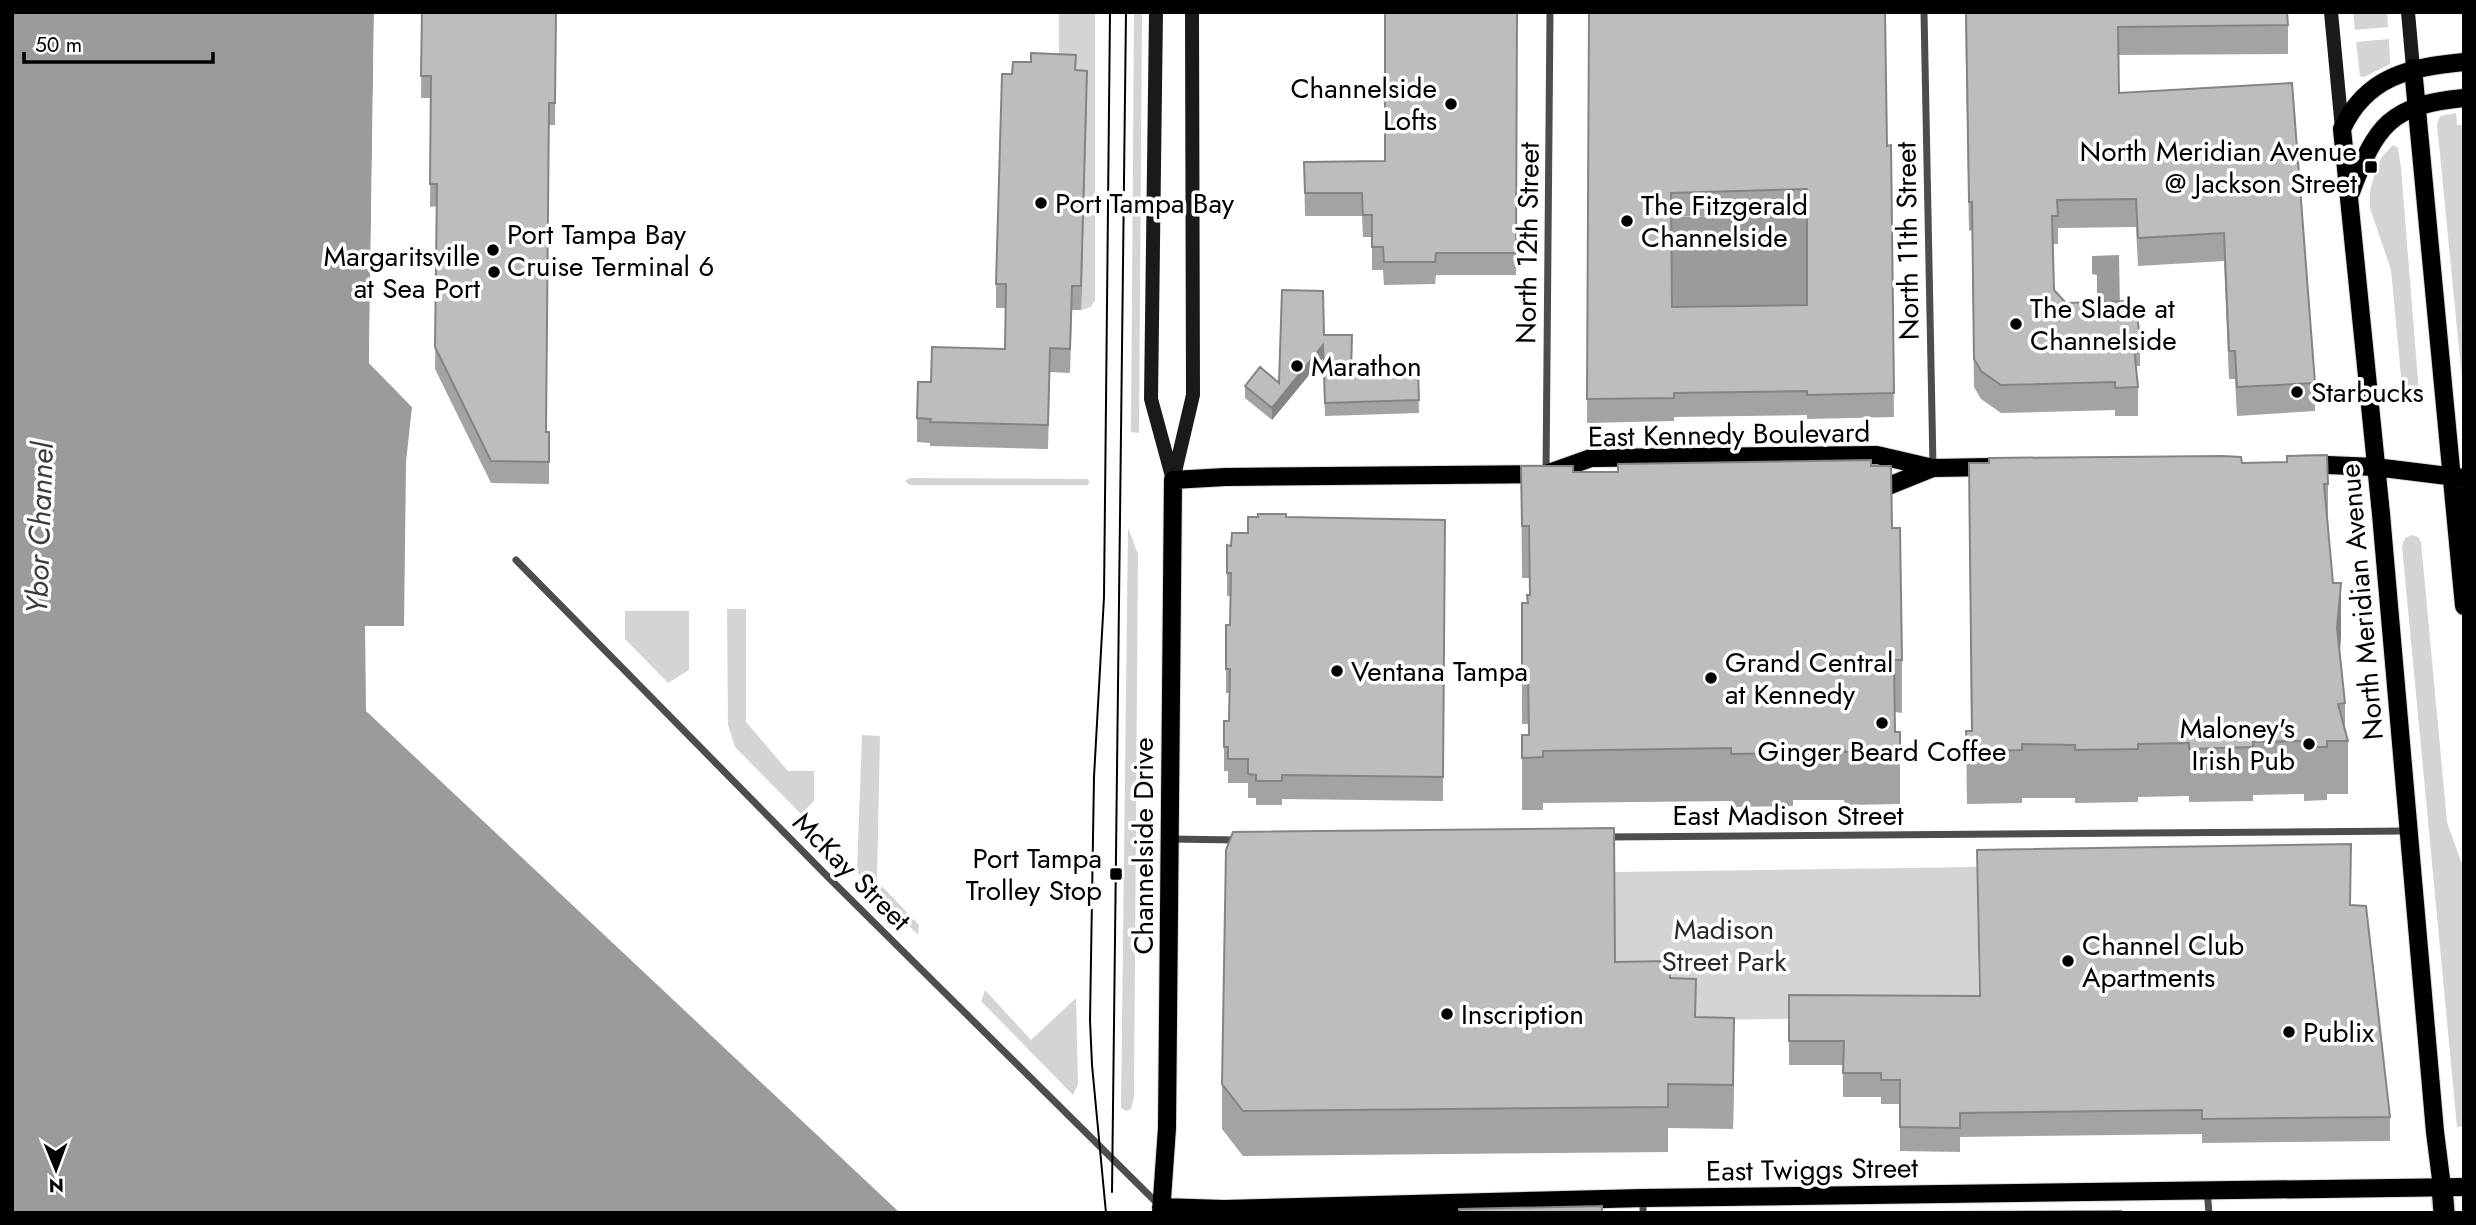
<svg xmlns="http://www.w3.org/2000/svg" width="2476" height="1225" font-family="Jost,sans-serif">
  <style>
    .green { fill: #d4d4d4 }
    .water { fill: #9b9b9b }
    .pier { fill: #fff }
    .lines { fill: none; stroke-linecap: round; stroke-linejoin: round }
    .primary-casing { stroke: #dbdbdb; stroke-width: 20 }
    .highway-casing { stroke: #dbdbdb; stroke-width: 24 }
    .street { stroke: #4d4d4d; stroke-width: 7 }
    .secondary { stroke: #1a1a1a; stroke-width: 14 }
    .primary { stroke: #000; stroke-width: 18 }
    .highway { stroke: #000; stroke-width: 21 }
    .tram { stroke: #000; stroke-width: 2 }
    .wall { fill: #a3a3a3; fill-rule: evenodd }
    .shaded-wall { fill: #848484 }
    .building { fill: #bdbdbd; stroke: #848484; stroke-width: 2; fill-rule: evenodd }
    .poi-dot { fill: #000; stroke: #fff; stroke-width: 2.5 }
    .labels { text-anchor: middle; stroke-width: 7; stroke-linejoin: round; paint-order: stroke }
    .poi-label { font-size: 28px; fill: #000; stroke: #fff; text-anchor: start }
    .street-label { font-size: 28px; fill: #000; stroke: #fff }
    .park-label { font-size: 28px; fill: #2b2b2b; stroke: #fff }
    .water-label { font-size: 30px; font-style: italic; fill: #3c3c3c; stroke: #fff }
  </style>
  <rect width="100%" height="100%" fill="#fff"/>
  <!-- green -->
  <path class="green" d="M1059,12H1095V300L1091,307L1081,310L1087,95L1059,78Z
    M1134,12H1142L1139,433L1131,432Z
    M2353,12H2387L2388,27L2355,30Z
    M2389,39L2390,64L2364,77L2360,76L2356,42Z
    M2456,113L2457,125H2464V400L2437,124L2440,116Z
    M2393,145L2398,148L2401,168L2420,406L2402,387L2391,270L2370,208V191L2375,173L2381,158Z
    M910,478L1087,479L1090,482L1087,485H910L905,481Z
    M1128,528L1138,554L1134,1097L1131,1109L1126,1111L1121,1108Z
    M2412,535L2418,537L2421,542L2447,822L2464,870V1126L2457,1127L2402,546L2405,538Z
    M727,609H746V722L788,771H814V801L801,814L735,747L728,725Z
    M625,611H689V670L668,683L625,639Z
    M862,735L880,736L877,881L919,925L918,935L857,872Z
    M1977,867L1979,1015L1670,1021L1615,1007L1614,872Z
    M985,990L1031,1040L1076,998L1078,1084L1073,1095L981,1001Z"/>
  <!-- water -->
  <path class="water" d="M12,12H374L369,363L412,407L406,462L404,626H365L366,711L900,1213H12Z
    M1802,208L1814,220L1807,227V368L1673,370L1666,222L1675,211L1682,217L1794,213Z
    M2119,255L2120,307H2097V275L2092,274V256Z"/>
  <!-- pier -->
  <path class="pier" d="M374,12H377L372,362L415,405V410L369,363Z"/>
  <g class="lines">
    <!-- primary casing -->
    <g class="primary-casing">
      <path id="primary" d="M2413,68L2464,606
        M2351,192C2376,125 2390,105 2464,98
        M2304,464L2375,467L2464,478
        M1871,493L1933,468
        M2442,1187L2435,1132L2381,514L2342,129C2366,76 2411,67 2464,62
        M1161,1207L1224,1209L1643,1198L2464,1187
        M1161,1213L1167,1128L1173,480L1225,477L1546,474L1591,458L1877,455L1933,468L1992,467"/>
    </g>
    <!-- highway casing -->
    <g class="highway-casing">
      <path id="highway" d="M2442,1187L2444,1213"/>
    </g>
    <!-- street -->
    <path class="street" d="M1924,12L1933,466
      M1546,474L1550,12
      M516,560L830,879L1158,1204
      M1607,837L2407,831
      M1170,839L1238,840
      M2207,1190L2209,1213
      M1643,1213V1199"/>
    <!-- secondary -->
    <path class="secondary" d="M1156,12L1151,399L1173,480
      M2331,12L2342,129
      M2408,12L2413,68
      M1174,476L1193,395L1192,12"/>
    <!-- primary -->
    <use href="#primary" class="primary"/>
    <!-- highway -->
    <use href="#highway" class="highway"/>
    <!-- tram -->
    <path class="tram" d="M1112,1192L1126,12
      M1106,1213L1092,1065L1090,1020L1094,777L1104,597L1110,12"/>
  </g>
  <!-- wall -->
  <path class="wall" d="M422,12H556L555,125H549L546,432H549V484L491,483L435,369L437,206L430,207L431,98H421Z
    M1517,12L1516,275H1436L1435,284L1384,285L1383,270H1372V237H1363L1362,216H1305L1304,162L1385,161Z
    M1589,12L1887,146L1891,145L1894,417L1807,419V415L1674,417V421L1587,423ZM1807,213V305L1672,307L1671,217Z
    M1965,12L2288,25V54L2119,55V93L2292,83L2315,383V411L2237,416L2235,379H2229L2224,261L2138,266L2136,227L2058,228V244H2053L2054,290L2066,303L2127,315L2140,338V366H2136L2138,387V416H2115V410L2001,413L1981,399L1974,387L1972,230L1969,231Z
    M1076,70L1087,95L1081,310H1072L1070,373L1050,372L1048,449L930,446V443L917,442V418L931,382L1005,349L1006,308H996V284Z
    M1324,335L1351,374L1418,371L1419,413L1325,416L1323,358L1272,420L1245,398V386L1279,383Z
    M1969,463H2242L2328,484V522L2333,583L2341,636L2340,652L2345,703V729L2348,741V794H2327V800L2304,801V794L2253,795V801L2189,802V796L2138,797V802L2075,803V798H2022V803L1967,804L1966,731H1971Z
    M1521,466L1573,472L1871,466L1892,528L1902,660V713L1895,712V732H1900V804L1845,805L1844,800H1793V806L1731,807V801L1543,803V810H1522V735H1528V724H1522V603H1527L1529,595V578H1522Z
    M1258,517L1445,520L1443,801L1282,799V805H1256V798H1248V783H1228V771H1224V721H1229V693H1226V625H1230L1231,596H1227V545L1231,546L1248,533Z
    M2350,905L2390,1117V1141L2202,1143V1134L1960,1137V1152L1900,1151V1104H1881V1097H1843V1065H1789V995L1979,996Z
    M1615,962L1670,978L1696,1017L1734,1062L1733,1129L1668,1128V1152L1243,1156L1222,1129V1084Z"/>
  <!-- shaded-wall -->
  <path class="shaded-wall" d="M1087,71V95L1081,310V286Z
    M1323,345V358L1272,420V408Z
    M2341,583V636L2337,681V628Z
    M1734,1018V1062L1733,1129V1085Z"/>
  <!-- building -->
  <path class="building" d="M422,12H556L555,103H549L546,432H549V462L491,461L435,347L437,184H430L431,76H421Z
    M1385,12H1517L1516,253H1436L1435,262H1384L1383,247H1372V215H1363L1362,193H1305L1304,162L1385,161Z
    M1589,12H1885L1887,146L1891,145L1894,393L1807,395V391L1674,393V398L1587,399ZM1807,189V305L1672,307L1671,193Z
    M1966,12H2287L2288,25L2118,27L2119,93L2292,83L2315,383L2237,387L2235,351H2229L2224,233L2138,238L2136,199L2057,200L2058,216H2052L2054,290L2066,303L2127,301V315H2137L2140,338H2133L2138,387L2115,388V382L2001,385L1981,371L1974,359L1972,202H1969Z
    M1031,53L1076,55L1075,70L1087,71L1081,286H1072L1070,349L1050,348L1048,425L930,422L931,419L917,418L918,382H931L932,347L1005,349L1006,284H996L1002,74H1012L1013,62H1031Z
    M1282,290L1323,291L1324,335H1352L1351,374L1418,371L1419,400L1325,403L1323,345L1272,408L1245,386L1260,367L1279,383Z
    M2327,455L2328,484H2324L2333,583H2341L2337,628L2345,703L2338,704L2348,741H2327V747H2304V741L2253,742V747L2189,749V743L2138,744V749L2075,750V745L2022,744V750L1967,751L1966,731H1972L1969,463H1989V458L2222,456L2241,457L2242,463L2287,462V456Z
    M1871,460V466H1891L1892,528H1900L1902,660H1894L1895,732H1900V752H1845L1844,747L1793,748V753L1731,754V748L1543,751V757L1522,758V735H1529L1528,672H1522V603H1528L1527,595H1530L1529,526H1522L1521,466H1573V472H1618V464Z
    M1258,514H1286V517L1445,520L1443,777L1282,775V781H1256V775L1248,774V759H1228V747H1224V721H1229L1230,669H1226V625H1230L1231,573H1227V545L1231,546L1232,533H1248V517H1258Z
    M1614,828L1615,962L1670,961V978L1696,979L1695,1017L1734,1018L1733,1085L1668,1084V1107L1243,1111L1222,1084L1226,850L1233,832Z
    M2351,844L2350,905L2366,906L2390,1117L2202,1119V1110L1960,1113V1128L1900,1127V1080H1881V1073H1843L1844,1041H1789V995L1980,996L1977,850Z
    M1602,1206V1213H1459V1209Z
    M2121,1211V1213H1936V1212Z"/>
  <!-- markers -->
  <g class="poi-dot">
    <circle cx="1451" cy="104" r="7"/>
    <rect x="2364" y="160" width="14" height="14" rx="3.5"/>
    <circle cx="1041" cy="203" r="7"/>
    <circle cx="1627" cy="221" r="7"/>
    <circle cx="493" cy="250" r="7"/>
    <circle cx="494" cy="272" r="7"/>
    <circle cx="2016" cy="324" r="7"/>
    <circle cx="1297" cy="366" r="7"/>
    <circle cx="2297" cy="392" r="7"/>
    <circle cx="1337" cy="671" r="7"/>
    <circle cx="1711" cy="678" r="7"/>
    <circle cx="1882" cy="723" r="7"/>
    <circle cx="2309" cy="744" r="7"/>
    <rect x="1109" y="867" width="14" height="14" rx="3.5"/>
    <circle cx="2068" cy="961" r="7"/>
    <circle cx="1447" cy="1014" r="7"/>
    <circle cx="2289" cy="1032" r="7"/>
  </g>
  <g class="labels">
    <!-- poi labels -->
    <g class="poi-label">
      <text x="1437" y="98" text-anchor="end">Channelside<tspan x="1437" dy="32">Lofts</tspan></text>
      <text x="2357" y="161" text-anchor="end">North Meridian Avenue<tspan x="2357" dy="32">@ Jackson Street</tspan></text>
      <text x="1055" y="213">Port Tampa Bay</text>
      <text x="1641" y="215">The Fitzgerald<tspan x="1641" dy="32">Channelside</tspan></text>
      <text x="507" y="244">Port Tampa Bay<tspan x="507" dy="32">Cruise Terminal 6</tspan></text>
      <text x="480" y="266" text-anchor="end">Margaritsville<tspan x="480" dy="32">at Sea Port</tspan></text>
      <text x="2030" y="318">The Slade at<tspan x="2030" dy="32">Channelside</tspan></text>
      <text x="1311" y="376">Marathon</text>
      <text x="2311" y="402">Starbucks</text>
      <text x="1725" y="672">Grand Central<tspan x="1725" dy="32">at Kennedy</tspan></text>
      <text x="1351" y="681">Ventana Tampa</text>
      <text x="2295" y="738" text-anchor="end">Maloney's<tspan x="2295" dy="32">Irish Pub</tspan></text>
      <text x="1882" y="761" text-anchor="middle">Ginger Beard Coffee</text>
      <text x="1102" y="868" text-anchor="end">Port Tampa<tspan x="1102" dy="32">Trolley Stop</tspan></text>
      <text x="2082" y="955">Channel Club<tspan x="2082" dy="32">Apartments</tspan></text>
      <text x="1461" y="1024">Inscription</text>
      <text x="2303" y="1042">Publix</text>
    </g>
    <!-- street labels -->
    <g class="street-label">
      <text transform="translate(1907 241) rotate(-91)" y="10">North 11th Street</text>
      <text transform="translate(1527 243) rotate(-89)" y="10">North 12th Street</text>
      <text transform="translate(1729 434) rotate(-1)" y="10">East Kennedy Boulevard</text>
      <text transform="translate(2361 602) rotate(-95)" y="10">North Meridian Avenue</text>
      <text x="1788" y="825">East Madison Street</text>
      <text transform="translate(1143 846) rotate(-90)" y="10">Channelside Drive</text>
      <text transform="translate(852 871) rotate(45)" y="10">McKay Street</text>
      <text transform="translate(1812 1169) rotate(-1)" y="10">East Twiggs Street</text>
    </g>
    <!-- park labels -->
    <g class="park-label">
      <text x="1724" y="939">Madison<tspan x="1724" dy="32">Street Park</tspan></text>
    </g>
    <!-- water labels -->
    <g class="water-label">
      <text transform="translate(40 528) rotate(-88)" y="10">Ybor Channel</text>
    </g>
  </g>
  <!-- border -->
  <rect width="2476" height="1225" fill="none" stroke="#000000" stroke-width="28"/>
  <!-- north arrow -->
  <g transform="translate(56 1169) rotate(179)" stroke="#ffffff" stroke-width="5" paint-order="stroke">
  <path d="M0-5L12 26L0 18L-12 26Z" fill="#000000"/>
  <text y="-10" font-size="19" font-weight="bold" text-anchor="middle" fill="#000000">N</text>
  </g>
  <!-- scale -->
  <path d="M24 52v10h189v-10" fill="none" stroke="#000000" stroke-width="3.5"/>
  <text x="35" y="52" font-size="21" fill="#000000" stroke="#ffffff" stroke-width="5" paint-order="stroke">50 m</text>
</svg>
